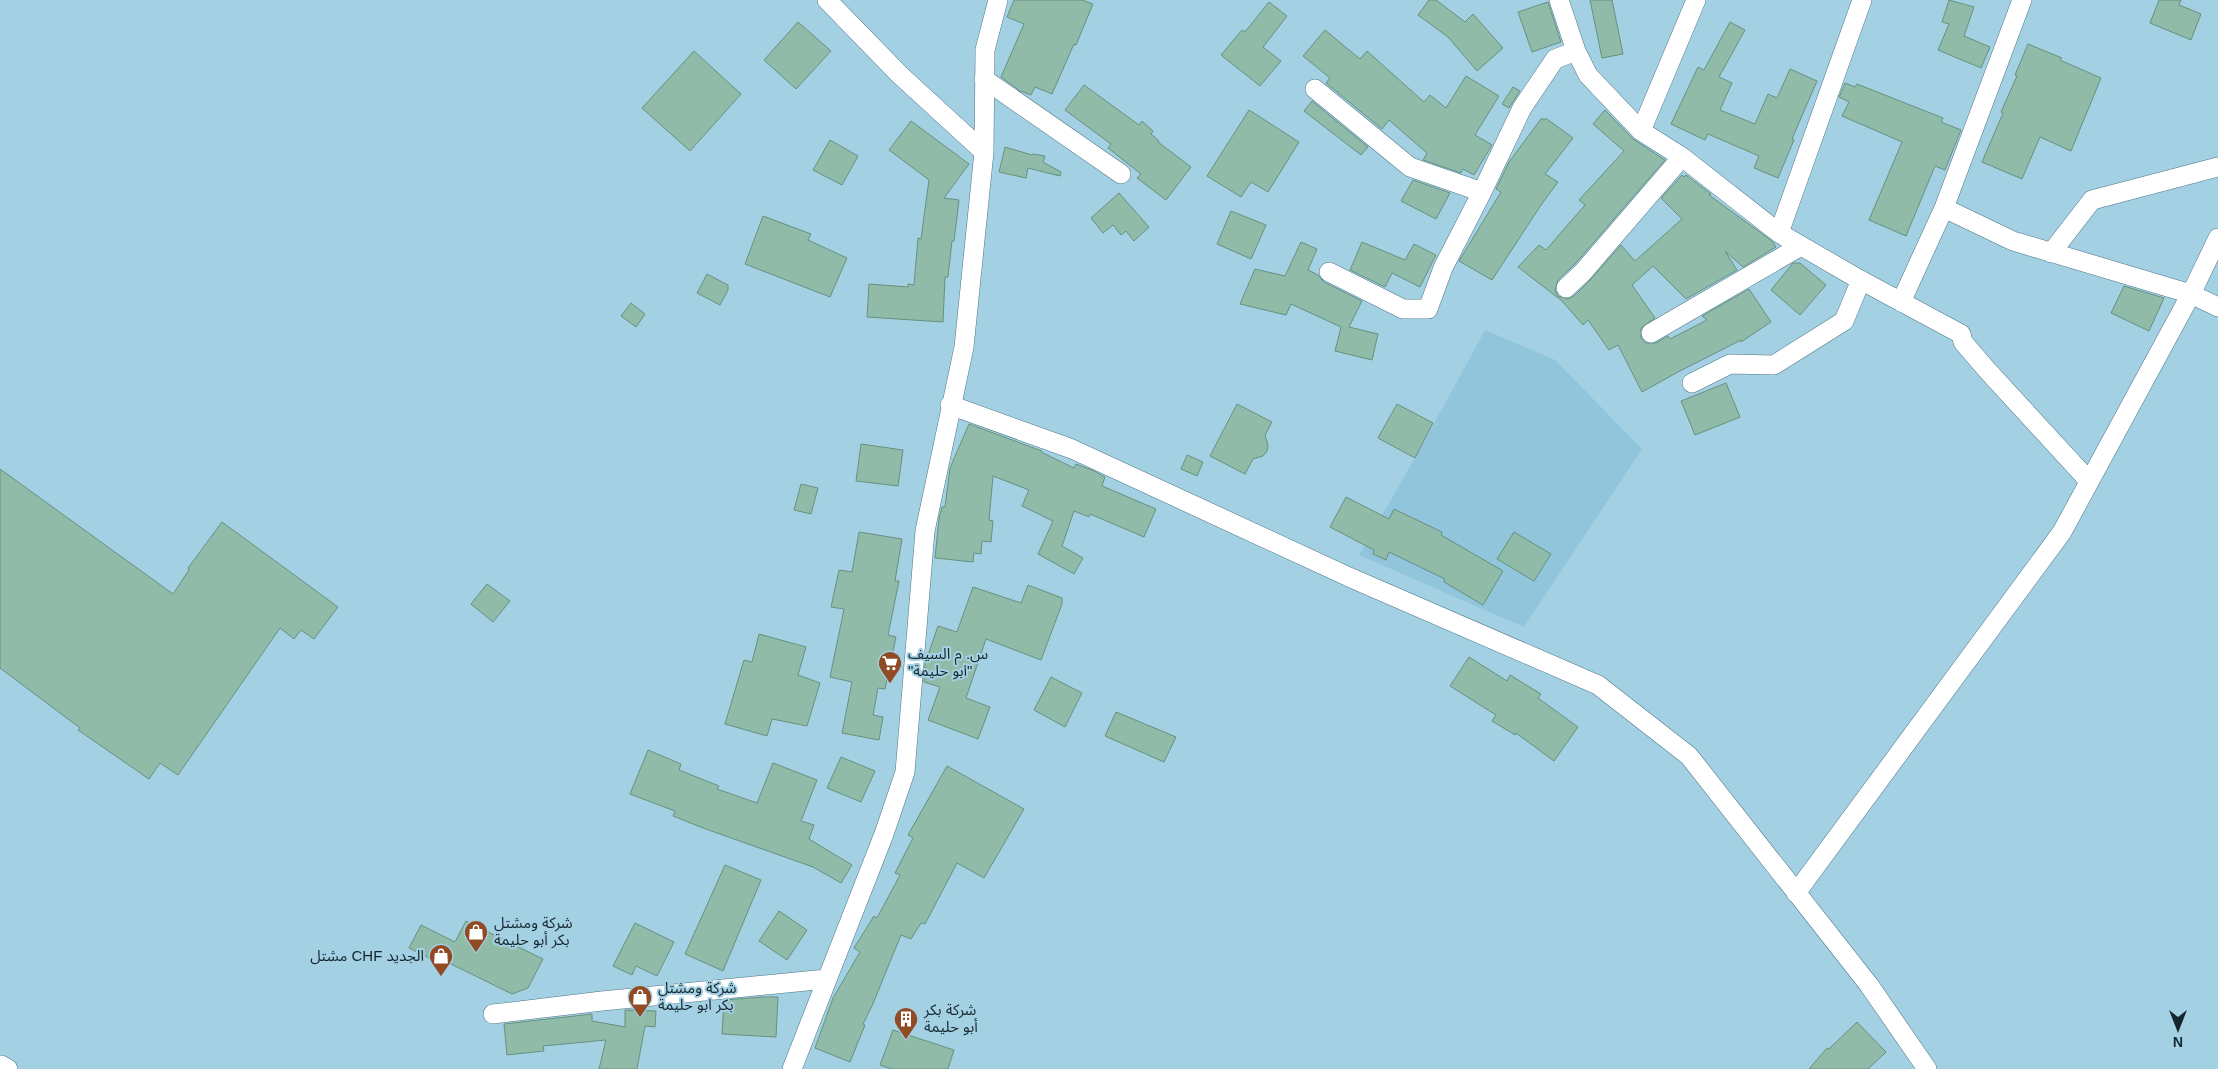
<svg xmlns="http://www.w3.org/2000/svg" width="2218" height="1069" font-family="Arial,'Noto Sans Arabic',sans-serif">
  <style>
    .built { fill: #90c5dc }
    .building { fill: #8fbba8; stroke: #66917f }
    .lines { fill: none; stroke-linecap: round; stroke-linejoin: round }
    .minor-casing { stroke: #4c7688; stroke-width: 20 }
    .minor { stroke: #fff; stroke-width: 19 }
    .labels { text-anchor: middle; stroke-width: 4; stroke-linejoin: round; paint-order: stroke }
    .poi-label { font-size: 15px; fill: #15272e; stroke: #a4d0e4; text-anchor: start }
  </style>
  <rect width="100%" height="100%" fill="#a4d0e4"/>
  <!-- built -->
  <path class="built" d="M1485,330L1555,360L1642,449L1524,627L1359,555L1422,446Z"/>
  <!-- building -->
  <path class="building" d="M1014,0H1082L1093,4L1076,45L1074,44L1052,94L1035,87L1031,95L1020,91L1001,77L1024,24L1007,17Z
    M1429,0H1436L1465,22L1473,14L1503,48L1477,71L1448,37L1418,15Z
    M1590,0H1612L1623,54L1602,58Z
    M1949,0L1974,7L1964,36L1990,47L1981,68L1938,50L1949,24L1942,22Z
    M2159,0H2181L2179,5L2201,14L2191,40L2150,23Z
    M1269,2L1287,16L1263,47L1281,61L1260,86L1221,55L1242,30L1245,32Z
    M1548,2L1561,42L1532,52L1518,12Z
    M798,22L831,51L796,89L764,60Z
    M1730,22L1745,30L1719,77L1732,83L1720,110L1755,124L1768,94L1777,98L1790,69L1817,81L1792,139L1794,140L1778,178L1754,168L1759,156L1708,134L1705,140L1671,124L1698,67L1704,70Z
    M1325,30L1360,59L1367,51L1424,102L1430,95L1446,108L1466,76L1499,96L1475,135L1492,145L1474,175L1463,169L1461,173L1423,160L1427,153L1389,120L1382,129L1326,83L1330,78L1303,56Z
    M2028,44L2062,58L2060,60L2101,78L2071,151L2040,137L2022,179L1982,162L2003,113L2001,112L2017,76L2015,75Z
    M694,51L741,94L690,151L642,108Z
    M1845,83L1855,87L1857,84L1943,118L1941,122L1961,130L1945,170L1935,166L1906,236L1869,220L1902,142L1842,116L1849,102L1839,97Z
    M1084,85L1139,125L1142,121L1153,131L1151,134L1159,141L1158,142L1191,167L1166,200L1137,178L1141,174L1108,148L1111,144L1065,110Z
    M1513,87L1520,91L1509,108L1502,104Z
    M1312,101L1368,147L1361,155L1304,111Z
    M1249,110L1299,142L1268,192L1251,182L1241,197L1207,176Z
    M1605,110L1633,139L1665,160L1575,264L1558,280L1555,290L1558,296L1568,299L1574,296L1591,279L1621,245L1635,261L1682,219L1661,198L1682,175L1684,177L1686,175L1711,194L1709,195L1772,241L1776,247L1743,267L1725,251L1737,270L1686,299L1653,266L1632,285L1655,318L1641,328V338L1646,343H1656L1668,336L1670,339L1707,320L1702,316L1749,289L1771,322L1741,342V340L1678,372L1642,392L1618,345L1609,350L1588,320L1583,325L1562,301L1518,267L1539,245L1546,250L1585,205L1579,200L1624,151L1593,124Z
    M1541,119H1547L1573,138L1545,174L1558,182L1541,205L1492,280L1459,261L1501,192L1496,189L1509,162Z
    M911,121L969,164L944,198L959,200L954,241H952L948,277H945L943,322L867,317L869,284L908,287V284L914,285L918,238L921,239L929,180L889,150Z
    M830,140L858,156L842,185L813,170Z
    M1005,147L1032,155L1033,154L1045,156L1043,162L1061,172L1060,176L1028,168L1026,178L999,172Z
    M1413,180L1450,193L1436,219L1401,201Z
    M1119,193L1149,227L1134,241L1126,231L1121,235L1113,225L1103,233L1091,218Z
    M1231,211L1266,225L1251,259L1217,244Z
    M763,216L811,234L808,240L847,258L830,297L745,264Z
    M1301,242L1317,249L1308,270L1318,275L1324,282L1362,301L1349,327L1378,334L1372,360L1335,351L1341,327L1291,304L1286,315L1240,304L1255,269L1285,276Z
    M1362,242L1405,260L1414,244L1436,255L1420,287L1392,273L1385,287L1350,270Z
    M1793,263H1800L1826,285L1800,315L1771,290Z
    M707,274L728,285V290L720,305L697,293Z
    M2124,286L2164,298L2149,331L2111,313Z
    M631,303L645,314L636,327L621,316Z
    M1726,383L1740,417L1695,435L1681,401Z
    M1237,404L1272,422L1265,435L1268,445L1267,451L1263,456L1253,459L1245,474L1210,456Z
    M1397,404L1433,423L1415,458L1378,438Z
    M969,424L1042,451L1041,452L1074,468L1076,464L1092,470L1105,477L1102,486L1156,509L1144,537L1090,514L1089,517L1074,511L1062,546L1083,558L1074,574L1038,554L1053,521L1022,506L1029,490L993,476L989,520L993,521L991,542L982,541L981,554L974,553L973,562L935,558L939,519L942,507H945L950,468Z
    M861,444L903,450L898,486L856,481Z
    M1187,455L1203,462L1197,476L1181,469Z
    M0,469L173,594L189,570L188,568L222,522L338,607L314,639L301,630L294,639L280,628L178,775L160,763L149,779L78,730L80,728L0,668Z
    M801,484L818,488L811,514L794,510Z
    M1346,497L1389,519L1394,509L1442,532L1441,535L1503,571L1483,605L1444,582L1445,579L1389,552L1386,560L1373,554L1374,550L1330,527Z
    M859,532L902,539L895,581H899L888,635L896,637L885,689L878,688L873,715L883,717L879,740L842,733L852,682L830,677L844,609L831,607L839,570L852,572Z
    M1514,532L1551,554L1534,581L1497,559Z
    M487,584L510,601L493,622L471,604Z
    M1028,585L1062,598V604L1041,660L986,639L966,698L990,707L978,739L928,720L940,687L924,682L925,664L938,626L957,632L973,587L1021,603Z
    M759,634L806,647L798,675L820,683L807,726L772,719L767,736L725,724L744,660L752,662Z
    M1469,657L1507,681L1510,675L1541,694L1538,698L1578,727L1554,761L1516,733L1515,735L1492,721L1496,715L1450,686Z
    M1051,677L1082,693L1065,727L1034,710Z
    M1116,712L1176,737L1164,762L1105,736Z
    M648,750L681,764L679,770L719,786L717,789L757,803L773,763L817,780L801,821L814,825L809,839L852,865L841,883L813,867L703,828L673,816L675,811L630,794Z
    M841,757L875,771L861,802L827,788Z
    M947,766L1024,809L984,878L957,863L925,924L921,923L911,939L901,935L872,1006L863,1024L865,1025L850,1062L815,1048L833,998L860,952L854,948L874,916L877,918L900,875L895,873L913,838L908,835Z
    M725,865L761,880L723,971L685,954Z
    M779,911L807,930L787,960L759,941Z
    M466,921L543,959L528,988L512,994L449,963L447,967L409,948L421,925L455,942Z
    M635,923L674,942L657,976L636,966L632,975L613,966Z
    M763,997H778L776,1037L722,1034L724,1000Z
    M625,1010L656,1011L655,1027L645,1026L637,1069H599L606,1040L543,1046L544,1051L507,1055L504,1024L592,1014V1021L625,1027Z
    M1857,1022L1886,1052L1868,1069H1809L1827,1048L1829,1049Z
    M893,1030L954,1050L948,1069H891L880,1065Z"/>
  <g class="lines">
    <!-- minor casing -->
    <g class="minor-casing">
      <path id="minor" d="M827,0L900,75L984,152
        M1559,0L1576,51L1588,75L1641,131L1682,157L1779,233L1855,277L1961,334L1963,342L1987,370L2089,481
        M2022,0L1944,208L2013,241L2191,294L2218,307
        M984,79L1121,174
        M1315,89L1410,167L1482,192L1522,108L1555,59L1576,51
        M1641,131L1696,0
        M1779,233L1862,0
        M2051,253L2092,200L2218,167
        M1329,272L1403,309H1428L1443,268L1482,192
        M1566,288L1583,272L1682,157
        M1901,302L1944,208
        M1651,333L1801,246
        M1692,383L1730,364L1774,365L1844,321L1861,280
        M950,405L1072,449L1349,577L1598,685L1689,756L1869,985L1927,1069
        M1796,893L2062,532L2191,294L2218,238
        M493,1014L602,1001L827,979
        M0,1066L1,1065L8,1069
        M792,1069L884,834L905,772L925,531L964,347L984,152L985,50L998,0"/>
    </g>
    <!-- minor -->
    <use href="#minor" class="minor"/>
  </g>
  <!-- icons -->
  <defs>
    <g id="supermarket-pin" transform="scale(1.25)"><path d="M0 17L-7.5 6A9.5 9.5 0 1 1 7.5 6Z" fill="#904a24" stroke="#a4d0e4"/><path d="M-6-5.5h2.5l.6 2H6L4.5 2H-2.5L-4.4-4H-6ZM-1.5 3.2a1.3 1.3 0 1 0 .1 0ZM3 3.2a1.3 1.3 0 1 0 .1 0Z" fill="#fff"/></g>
    <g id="shop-pin" transform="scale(1.25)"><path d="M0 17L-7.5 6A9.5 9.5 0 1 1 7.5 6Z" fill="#904a24" stroke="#a4d0e4"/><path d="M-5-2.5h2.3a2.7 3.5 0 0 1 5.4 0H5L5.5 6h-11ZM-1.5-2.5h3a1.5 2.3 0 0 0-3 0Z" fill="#fff"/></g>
    <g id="building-pin" transform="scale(1.25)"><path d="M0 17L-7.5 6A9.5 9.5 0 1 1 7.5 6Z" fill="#904a24" stroke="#a4d0e4"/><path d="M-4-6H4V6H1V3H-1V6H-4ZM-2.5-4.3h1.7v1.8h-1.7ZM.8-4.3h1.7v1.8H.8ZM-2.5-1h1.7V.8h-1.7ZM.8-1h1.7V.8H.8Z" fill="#fff"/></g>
  </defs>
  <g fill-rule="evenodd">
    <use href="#supermarket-pin" x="890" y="663"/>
    <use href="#shop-pin" x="476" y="932"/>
    <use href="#shop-pin" x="441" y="956"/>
    <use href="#shop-pin" x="640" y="997"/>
    <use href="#building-pin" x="906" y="1019"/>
  </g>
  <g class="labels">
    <!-- poi labels -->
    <g class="poi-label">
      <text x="908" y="659">س. م السيف<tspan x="908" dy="17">"ابو حليمة"</tspan></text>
      <text x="494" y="928">شركة ومشتل<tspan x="494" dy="17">بكر أبو حليمة</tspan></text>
      <text x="424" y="961" text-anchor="end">مشتل CHF الجديد</text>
      <text x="658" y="993">شركة ومشتل<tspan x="658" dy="17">بكر ابو حليمة</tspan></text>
      <text x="924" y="1015">شركة بكر<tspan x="924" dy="17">أبو حليمة</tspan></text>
    </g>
  </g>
  <!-- north arrow -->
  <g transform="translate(2178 1029) rotate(180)" stroke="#a4d0e4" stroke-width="4" paint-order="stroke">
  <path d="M0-4L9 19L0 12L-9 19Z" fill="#15272e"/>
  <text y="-8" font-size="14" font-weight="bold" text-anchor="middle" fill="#15272e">N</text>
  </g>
</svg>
